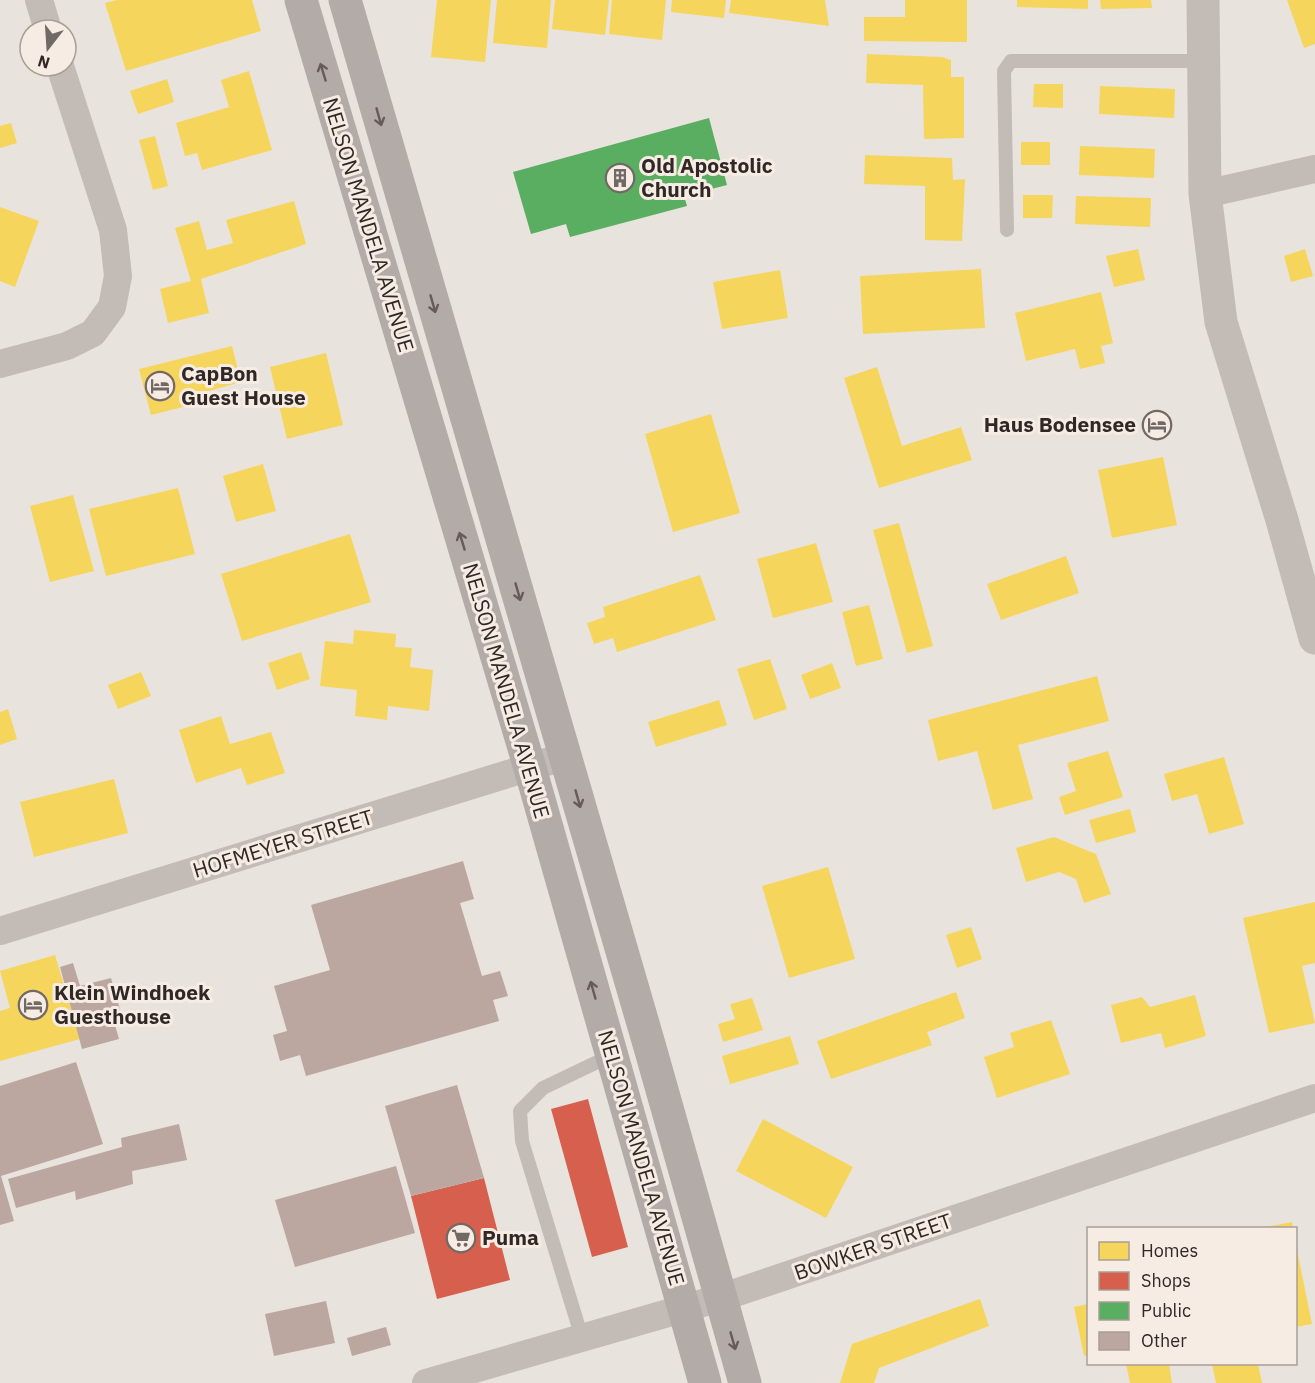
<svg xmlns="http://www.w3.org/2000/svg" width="1315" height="1383" font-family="'IBM Plex Sans',sans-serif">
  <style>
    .homes { fill: #f6d55c }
    .shops { fill: #d6604d }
    .public { fill: #5aae61 }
    .building { fill: #bba6a0 }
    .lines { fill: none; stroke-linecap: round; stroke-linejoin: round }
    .service { stroke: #c2bbb6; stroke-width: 14 }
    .minor { stroke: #c2bbb6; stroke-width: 28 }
    .tertiary { stroke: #c2bbb6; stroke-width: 33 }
    .secondary { stroke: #b3aba7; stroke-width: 33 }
    .oneway { stroke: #655c5a }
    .labels { text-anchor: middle; stroke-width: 6; stroke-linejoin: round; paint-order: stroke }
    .poi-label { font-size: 21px; font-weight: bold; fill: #312826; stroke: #f7ece3; text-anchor: start }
    .street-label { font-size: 21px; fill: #312826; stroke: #f7ece3 }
  </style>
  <rect width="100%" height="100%" fill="#e9e3dd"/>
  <!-- homes -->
  <path class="homes" d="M117,0H252L261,31L126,71L105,3Z
    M437,0H491L485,62L431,57Z
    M497,0H551L547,48L493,43Z
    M555,0H609L605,35L552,29Z
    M612,0H666L662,40L609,34Z
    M672,0H726L724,18L671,12Z
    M731,0H825L829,26L729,13Z
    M905,0H967V42L864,41V17H905Z
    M1017,0H1088V9L1017,7Z
    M1100,0H1151L1152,8L1101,9Z
    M1287,0H1315V44L1304,48Z
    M867,54L942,57L951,60V77H964V138L924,139L923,85L866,83Z
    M249,71L272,150L202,170L197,153L185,156L176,123L229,107L221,80Z
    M167,79L174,102L138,114L130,91Z
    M1034,84H1063V108L1033,107Z
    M1100,86L1175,89L1174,118L1099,114Z
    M11,123L17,143L0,148V126Z
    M155,136L168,186L153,190L139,140Z
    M1021,142H1050V165H1021Z
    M1080,146L1155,149L1154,178L1079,175Z
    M865,155L952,158L953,180L965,179L962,241L925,240V186L864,184Z
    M1023,195H1053L1052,218H1023Z
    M1076,196L1151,198L1150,227L1075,224Z
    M294,201L306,244L201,279L209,313L168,323L160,289L191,281L175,228L199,221L207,250L233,243L226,220Z
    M0,207L39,221L15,287L0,281Z
    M1138,249L1145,280L1114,287L1106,256Z
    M1305,249L1313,276L1291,282L1284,256Z
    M981,269L985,328L863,334L860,276Z
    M780,270L788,318L722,329L713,282Z
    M1101,292L1113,343L1101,346L1105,363L1080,369L1075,349L1026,361L1015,313Z
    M232,346L241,382L205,392L207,401L151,415L139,369Z
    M326,353L343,425L287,439L270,367Z
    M877,367L902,446L961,427L972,460L879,488L844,378Z
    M711,414L740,513L673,532L645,434Z
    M1163,457L1177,525L1112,538L1098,470Z
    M263,464L276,511L236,522L223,476Z
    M178,488L195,554L106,576L89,509Z
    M73,495L94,571L50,582L30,506Z
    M899,523L933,646L907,653L873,530Z
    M350,534L371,602L242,641L221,574Z
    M816,543L833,602L773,618L757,559Z
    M1066,556L1079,593L1001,620L987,584Z
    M700,575L716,620L617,652L613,638L594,644L587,623L605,617L603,607Z
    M869,605L883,659L856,666L842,612Z
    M354,630L396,634L395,647L412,648L410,667L433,670L429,711L388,706L387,720L355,716L357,690L320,686L325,641L353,644Z
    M301,652L310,679L277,690L268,663Z
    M770,659L787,709L754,720L737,669Z
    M832,663L841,688L810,699L801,675Z
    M141,672L151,696L118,709L108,685Z
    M1097,676L1109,721L1018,745L1033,799L993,810L977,751L938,761L928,720Z
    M719,700L727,725L656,747L648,722Z
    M8,709L17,739L0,745V712Z
    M221,716L230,744L271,732L285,773L247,785L241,768L196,783L179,730Z
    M1108,751L1123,797L1065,815L1059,797L1076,791L1067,763Z
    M1224,757L1244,824L1209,834L1197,794L1172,801L1164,774Z
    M114,779L128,833L34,857L20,802Z
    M1130,809L1136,832L1096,843L1089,820Z
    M1054,837L1096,854L1111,894L1084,903L1076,879L1059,872L1026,882L1016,848Z
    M828,867L855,959L789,978L762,886Z
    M1315,902V963L1302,966L1315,1023L1269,1033L1243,918Z
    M971,927L982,959L957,968L946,935Z
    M55,955L80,1039L0,1061V1011L10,1008L0,971Z
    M956,992L965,1018L927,1032L932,1045L831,1079L817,1041Z
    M1195,995L1206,1036L1165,1048L1161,1033L1121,1043L1111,1005L1142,997L1150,1007Z
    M752,998L763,1030L723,1042L718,1024L735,1019L730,1004Z
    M1051,1020L1070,1074L997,1098L984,1057L1014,1047L1010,1033Z
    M790,1036L799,1064L730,1084L722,1056Z
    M763,1119L853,1167L826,1218L736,1171Z
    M1292,1222L1293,1228H1266V1227Z
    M1296,1245L1312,1324L1296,1327Z
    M980,1299L989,1326L879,1368L874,1383H840L852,1344Z
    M1088,1304V1355L1084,1356L1074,1307Z
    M1126,1364H1169L1172,1383H1130Z
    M1212,1364H1258L1262,1383H1216Z"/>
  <!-- shops -->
  <path class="shops" d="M588,1099L628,1247L592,1257L551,1109Z
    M484,1178L510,1280L437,1299L411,1196Z"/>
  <!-- public -->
  <path class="public" d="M709,118L727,185L684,196L687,206L570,237L566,224L531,234L513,172Z"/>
  <!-- building -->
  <path class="building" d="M463,861L474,899L460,903L482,976L500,971L508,996L493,1000L499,1021L306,1076L300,1055L280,1061L273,1035L287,1031L274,986L330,970L311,905Z
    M73,963L80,986L111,978L122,1016L113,1018L119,1039L82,1049L60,967Z
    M76,1062L103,1144L1,1176L14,1221L0,1225V1086Z
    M457,1085L484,1178L411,1196L385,1106Z
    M179,1124L187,1160L132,1171L133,1184L76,1200L75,1191L16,1208L8,1179L122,1147L121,1138Z
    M396,1166L415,1233L295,1267L275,1200Z
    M326,1301L335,1343L274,1356L265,1314Z
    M386,1327L391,1345L352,1356L347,1338Z"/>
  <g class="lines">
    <!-- service -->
    <path class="service" d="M1007,230L1004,71L1011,61H1203
      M582,1338L522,1141L520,1111L543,1088L612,1055"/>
    <!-- minor -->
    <path class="minor" d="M39,0L48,30
      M1205,194L1315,169
      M0,364L67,346L93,333L112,307L118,276L113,230L60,66
      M0,931L566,756
      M426,1383L720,1298L1315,1098"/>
    <!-- tertiary -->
    <path class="tertiary" d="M1203,0L1205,194L1221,322L1282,520L1315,638"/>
    <!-- secondary -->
    <path class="secondary" d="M301,0L530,768L705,1383
      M345,0L649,1044L745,1383"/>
  </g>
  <!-- one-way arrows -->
  <defs><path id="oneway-shaft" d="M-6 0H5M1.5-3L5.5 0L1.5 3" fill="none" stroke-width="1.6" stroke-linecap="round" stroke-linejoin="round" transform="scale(1.5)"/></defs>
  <g class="oneway">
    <use href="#oneway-shaft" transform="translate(323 72) rotate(-107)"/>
    <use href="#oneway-shaft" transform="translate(379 117) rotate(74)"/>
    <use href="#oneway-shaft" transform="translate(433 304) rotate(74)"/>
    <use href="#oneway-shaft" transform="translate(462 541) rotate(-107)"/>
    <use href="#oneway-shaft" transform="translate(518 592) rotate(74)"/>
    <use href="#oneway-shaft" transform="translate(578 799) rotate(74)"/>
    <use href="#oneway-shaft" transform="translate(593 990) rotate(-106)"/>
    <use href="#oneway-shaft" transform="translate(733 1341) rotate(74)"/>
  </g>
  <!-- icons -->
  <defs>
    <g id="building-ring" transform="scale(1.5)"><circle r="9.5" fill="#f7ece3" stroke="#716966" stroke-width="1.5"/><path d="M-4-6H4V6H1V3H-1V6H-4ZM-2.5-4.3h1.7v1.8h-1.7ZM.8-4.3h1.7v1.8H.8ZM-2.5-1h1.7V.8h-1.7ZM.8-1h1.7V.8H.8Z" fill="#716966"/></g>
    <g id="hotel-ring" transform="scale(1.5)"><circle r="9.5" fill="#f7ece3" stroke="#716966" stroke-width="1.5"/><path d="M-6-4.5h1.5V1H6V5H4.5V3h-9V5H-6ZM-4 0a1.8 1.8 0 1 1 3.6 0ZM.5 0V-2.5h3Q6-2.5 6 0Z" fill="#716966"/></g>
    <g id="supermarket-ring" transform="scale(1.5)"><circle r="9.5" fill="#f7ece3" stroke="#716966" stroke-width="1.5"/><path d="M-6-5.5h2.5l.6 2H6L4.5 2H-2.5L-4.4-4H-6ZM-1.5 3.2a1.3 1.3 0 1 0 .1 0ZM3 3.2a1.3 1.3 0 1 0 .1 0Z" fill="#716966"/></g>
  </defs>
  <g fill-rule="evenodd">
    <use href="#building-ring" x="620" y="178"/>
    <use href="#hotel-ring" x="160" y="386"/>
    <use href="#hotel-ring" x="1157" y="425"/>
    <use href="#hotel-ring" x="33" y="1005"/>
    <use href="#supermarket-ring" x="461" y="1238"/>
  </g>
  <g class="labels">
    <!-- poi labels -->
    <g class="poi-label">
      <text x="641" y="173">Old Apostolic<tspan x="641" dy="24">Church</tspan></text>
      <text x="181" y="381">CapBon<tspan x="181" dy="24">Guest House</tspan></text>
      <text x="1136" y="432" text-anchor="end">Haus Bodensee</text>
      <text x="54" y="1000">Klein Windhoek<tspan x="54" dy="24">Guesthouse</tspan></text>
      <text x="482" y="1245">Puma</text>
    </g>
    <!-- street labels -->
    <g class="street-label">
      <text transform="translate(368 225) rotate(73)" y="7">NELSON MANDELA AVENUE</text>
      <text transform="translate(506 691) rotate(74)" y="7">NELSON MANDELA AVENUE</text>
      <text transform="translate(283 844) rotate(-17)" y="7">HOFMEYER STREET</text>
      <text transform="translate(641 1158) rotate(74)" y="7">NELSON MANDELA AVENUE</text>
      <text transform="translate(873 1247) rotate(-19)" y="7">BOWKER STREET</text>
    </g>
  </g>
  <!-- legend -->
  <rect x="1087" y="1227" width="210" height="138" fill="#f7ece3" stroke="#a89e97" stroke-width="1.5"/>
  <rect x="1099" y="1242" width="30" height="18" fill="#f6d55c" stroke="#a89e97" stroke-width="1.5"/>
  <text x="1141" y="1257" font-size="18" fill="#312826">Homes</text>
  <rect x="1099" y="1272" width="30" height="18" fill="#d6604d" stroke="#a89e97" stroke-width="1.5"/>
  <text x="1141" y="1287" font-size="18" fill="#312826">Shops</text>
  <rect x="1099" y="1302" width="30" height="18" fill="#5aae61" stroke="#a89e97" stroke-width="1.5"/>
  <text x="1141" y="1317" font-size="18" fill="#312826">Public</text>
  <rect x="1099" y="1332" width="30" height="18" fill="#bba6a0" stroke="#a89e97" stroke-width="1.5"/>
  <text x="1141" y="1347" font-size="18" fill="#312826">Other</text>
  <!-- north arrow -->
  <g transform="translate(48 48) rotate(197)"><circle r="28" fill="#f7ece3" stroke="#a89e97" stroke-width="1.5"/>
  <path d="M0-4.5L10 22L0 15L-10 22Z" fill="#716966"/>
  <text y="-9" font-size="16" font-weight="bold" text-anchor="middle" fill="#312826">N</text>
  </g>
</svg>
